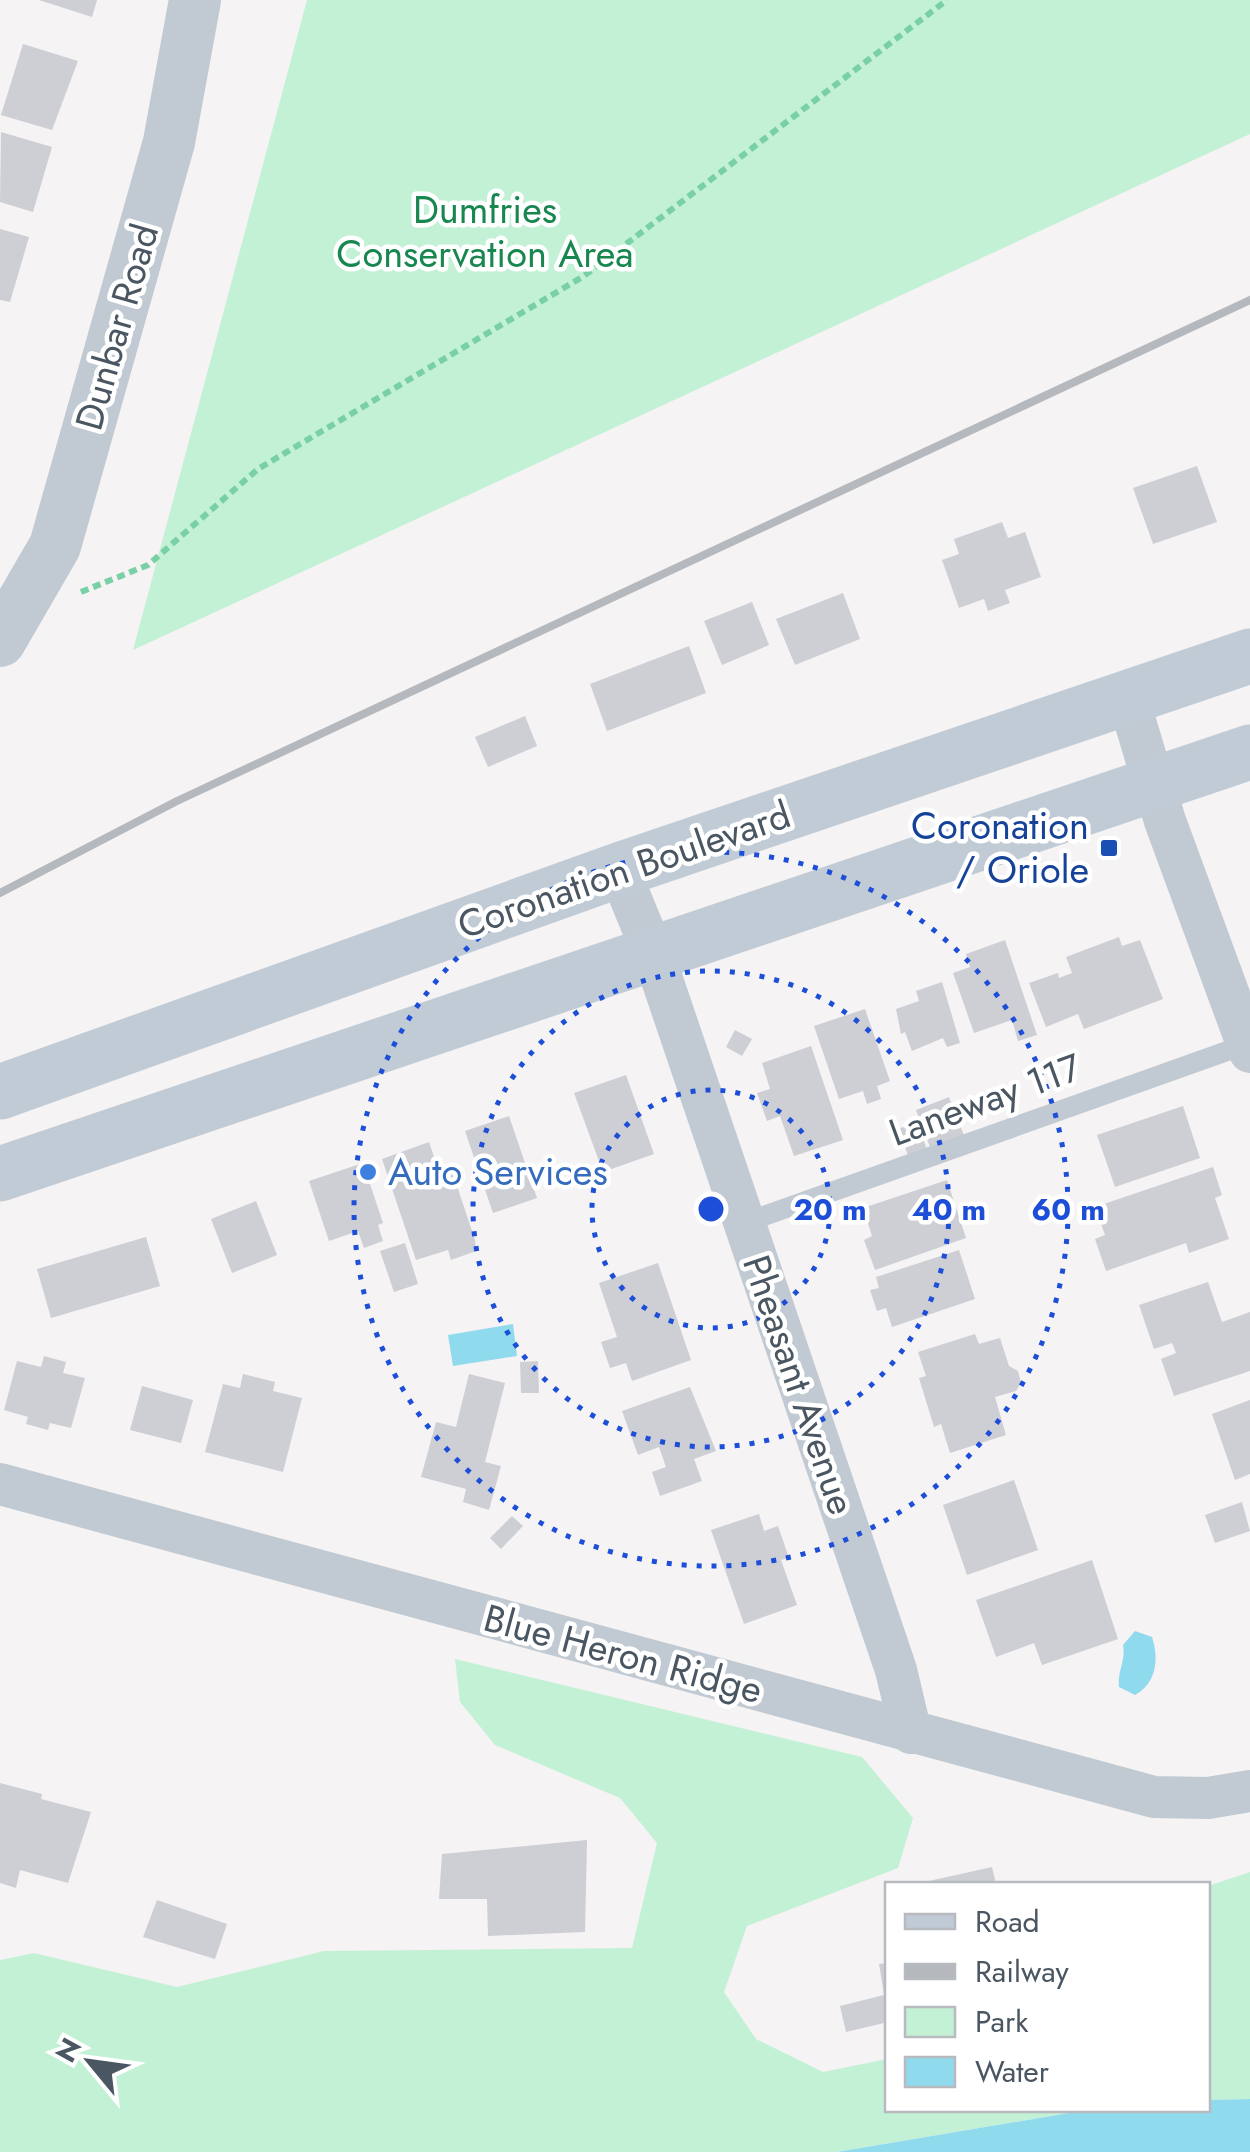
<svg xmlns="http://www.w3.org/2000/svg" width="1250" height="2152" font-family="Jost,sans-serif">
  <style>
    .green { fill: #c3f1d5 }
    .water { fill: #90daee }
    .building { fill: #cdcfd5 }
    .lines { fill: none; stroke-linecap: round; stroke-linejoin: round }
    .path { stroke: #7ad0a6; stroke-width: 6; stroke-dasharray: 8 5; stroke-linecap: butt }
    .service { stroke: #c1cad2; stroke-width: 20 }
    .minor { stroke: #c1cad2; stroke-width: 42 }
    .tertiary { stroke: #c1cad2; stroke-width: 52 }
    .secondary { stroke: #c1cbd6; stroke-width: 55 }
    .rail { stroke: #b5b8bd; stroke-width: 8 }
    .ring { fill: none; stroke: #1d4ed8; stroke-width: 5; stroke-dasharray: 5 10 }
    .transit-dot { fill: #1a4fb4; stroke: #fff; stroke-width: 4 }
    .shop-dot { fill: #3f7fe0; stroke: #fff; stroke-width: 4 }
    .labels { text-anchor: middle; stroke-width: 9; stroke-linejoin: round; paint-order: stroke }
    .park-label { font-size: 38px; fill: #17864f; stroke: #fff }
    .street-label { font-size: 38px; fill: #4a5661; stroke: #fff }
    .transit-label { font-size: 38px; fill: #164399; stroke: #fff; text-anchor: end }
    .shop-label { font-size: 38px; fill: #366cbe; stroke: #fff; text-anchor: start }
    .centre { fill: #1d4ed8; stroke: #fff; stroke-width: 5 }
    .ring-label { font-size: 30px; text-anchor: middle; font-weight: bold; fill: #1d4ed8; stroke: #fff; stroke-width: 9; stroke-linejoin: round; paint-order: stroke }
  </style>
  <rect width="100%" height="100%" fill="#f5f3f3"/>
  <!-- green -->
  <path class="green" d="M307,0H1250V134L133,650Z
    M455,1659L862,1757L913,1818L898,1868L747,1926L724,1992L756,2039L823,2072L887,2059L888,2110H1087L837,2152H0V1960L34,1953L177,1987L324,1951L632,1948L657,1843L620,1798L495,1745L460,1702Z
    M1250,1872V2099L1208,2100V1886Z"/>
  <!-- water -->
  <path class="water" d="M513,1324L517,1356L453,1366L448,1335Z
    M1135,1631L1152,1637C1159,1658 1157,1683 1135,1695L1119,1687C1117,1671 1126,1661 1123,1645Z
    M1250,2099V2152H837L1087,2110H1208V2100Z"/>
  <!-- building -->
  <path class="building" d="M39,0H97L92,17Z
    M23,44L78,61L52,130L1,115Z
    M1,132L52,147L33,212L0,202Z
    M0,229L29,237L10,302L0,300Z
    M1197,466L1217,522L1153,544L1133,488Z
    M1002,522L1008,538L1025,532L1041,577L1005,590L1010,603L988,611L984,599L959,608L942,560L959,554L954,539Z
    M843,593L860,639L795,665L776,619Z
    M752,602L769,645L722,665L704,621Z
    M689,646L706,693L607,731L590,684Z
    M525,716L537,746L488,767L475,737Z
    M1119,937L1122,946L1140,940L1163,999L1084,1029L1078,1014L1046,1027L1029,983L1058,973L1059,978L1072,973L1066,957Z
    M1005,940L1037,1035L1018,1041L1012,1020L974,1033L953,973L970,967L966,954Z
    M942,982L960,1043L947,1047L943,1038L912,1051L905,1032L901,1034L896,1009L919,1001L916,991Z
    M865,1009L890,1081L877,1086L881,1099L867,1104L863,1091L839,1099L814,1026Z
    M735,1030L752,1039L742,1056L726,1047Z
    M811,1046L843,1140L794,1156L780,1116L767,1121L757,1093L770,1089L762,1063Z
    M626,1075L654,1154L603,1172L574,1093Z
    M949,1097L967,1143L933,1155L916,1110Z
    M1183,1106L1200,1158L1115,1187L1097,1135Z
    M509,1116L537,1198L493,1213L465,1131Z
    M917,1122L929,1155L911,1163L898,1129Z
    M429,1142L439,1172L451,1168L475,1240L476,1251L451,1260L448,1250L416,1260L382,1159Z
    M363,1163L383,1223L378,1225L383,1241L364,1248L358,1231L329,1241L309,1181Z
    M1213,1167L1222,1195L1215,1198L1229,1239L1189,1253L1186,1243L1106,1271L1095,1239L1105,1235L1095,1207Z
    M947,1180L966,1238L875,1270L864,1240L872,1236L863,1208Z
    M256,1201L277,1255L232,1273L211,1219Z
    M146,1237L160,1286L51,1318L37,1269Z
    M405,1243L418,1284L394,1292L380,1251Z
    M959,1250L975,1299L892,1327L886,1308L877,1311L870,1290L879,1288L876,1277Z
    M658,1263L691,1360L632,1381L626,1363L610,1368L601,1342L617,1337L599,1283Z
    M1208,1282L1222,1322L1250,1312V1371L1174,1396L1161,1359L1176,1353L1172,1343L1154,1349L1139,1305Z
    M975,1334L979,1344L1000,1338L1009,1366L1018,1371L1021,1383L1016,1391L995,1397L1006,1435L950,1453L941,1424L934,1427L919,1378L926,1376L918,1352Z
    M44,1356L66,1362L63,1373L85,1378L71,1428L50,1423L48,1430L26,1424L28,1417L4,1410L17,1361L41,1367Z
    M538,1361L539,1393H521L520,1362Z
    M243,1374L275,1382L273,1391L302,1398L283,1472L205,1452L223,1384L240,1388Z
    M469,1374L505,1383L485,1462L501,1466L489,1510L463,1502L466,1489L421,1477L436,1422L456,1427Z
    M142,1386L193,1400L181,1443L130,1430Z
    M690,1387L716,1451L694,1459L702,1481L660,1496L652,1472L666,1467L659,1447L638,1455L622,1411Z
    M1250,1400V1474L1235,1480L1212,1414Z
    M1014,1480L1038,1550L967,1575L943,1505Z
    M1242,1502L1250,1531L1215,1543L1205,1515Z
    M759,1514L764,1531L778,1526L789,1558L781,1560L797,1605L744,1624L711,1530Z
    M512,1516L523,1526L501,1549L490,1538Z
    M1092,1560L1118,1639L1042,1665L1034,1643L996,1657L976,1600Z
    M0,1783L42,1794L41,1799L91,1812L68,1883L20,1870L16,1888L0,1883Z
    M587,1840L585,1932L488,1936L487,1899H439L442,1854Z
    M992,1867L996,1884H920V1883Z
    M157,1900L227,1924L215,1959L143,1937Z
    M888,1963V2031L884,2023L846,2032L840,2006L884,1995L879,1964Z"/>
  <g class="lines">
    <!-- path -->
    <path class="path" d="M81,592L148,565L258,469L584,276L947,0"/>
    <!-- service -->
    <path class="service" d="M744,1223L1250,1043"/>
    <!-- minor -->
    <path class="minor" d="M1128,698L1165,821L1250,1052
      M619,870L653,953L896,1670L911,1733
      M0,1484L1154,1797L1208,1798L1250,1791"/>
    <!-- tertiary -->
    <path class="tertiary" d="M0,641L55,546L169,142L195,0"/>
    <!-- secondary -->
    <path class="secondary" d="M0,1092L619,870L1250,656
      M0,1174L1250,752"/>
    <!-- rail -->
    <path class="rail" d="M0,893L177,801L1250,300"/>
  </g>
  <!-- distance rings -->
  <g class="ring">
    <circle cx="711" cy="1209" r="119"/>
    <circle cx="711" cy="1209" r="238"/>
    <circle cx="711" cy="1209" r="357"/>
  </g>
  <!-- markers -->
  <rect class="transit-dot" x="1099" y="838" width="20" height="20" rx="5"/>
  <circle class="shop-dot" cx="368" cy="1172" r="10"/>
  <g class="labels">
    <!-- park labels -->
    <g class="park-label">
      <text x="485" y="223">Dumfries<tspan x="485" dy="44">Conservation Area</tspan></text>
    </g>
    <!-- street labels -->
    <g class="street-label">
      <text transform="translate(117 327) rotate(-74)" y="13">Dunbar Road</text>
      <text transform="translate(624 870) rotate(-19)" y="13">Coronation Boulevard</text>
      <text transform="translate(985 1100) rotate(-20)" y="13">Laneway 117</text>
      <text transform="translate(799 1385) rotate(71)" y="13">Pheasant Avenue</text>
      <text transform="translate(623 1654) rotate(15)" y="13">Blue Heron Ridge</text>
    </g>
    <!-- transit labels -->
    <g class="transit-label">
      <text x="1089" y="839">Coronation<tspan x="1089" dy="44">/ Oriole</tspan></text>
    </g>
    <!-- shop labels -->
    <g class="shop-label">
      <text x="388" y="1185">Auto Services</text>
    </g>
  </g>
  <circle cx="711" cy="1209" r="15" class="centre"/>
  <g class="ring-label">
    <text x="830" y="1220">20 m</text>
    <text x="949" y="1220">40 m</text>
    <text x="1068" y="1220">60 m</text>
  </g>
  <!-- legend -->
  <rect x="885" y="1882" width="325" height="230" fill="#ffffff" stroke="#b7bbc0" stroke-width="2.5"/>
  <rect x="905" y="1914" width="50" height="15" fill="#c1cbd6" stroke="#b7bbc0" stroke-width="2.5"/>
  <text x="975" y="1932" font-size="30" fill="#4a5661">Road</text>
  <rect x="905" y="1964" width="50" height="15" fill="#b5b8bd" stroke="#b7bbc0" stroke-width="2.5"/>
  <text x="975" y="1982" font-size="30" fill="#4a5661">Railway</text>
  <rect x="905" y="2007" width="50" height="30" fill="#c3f1d5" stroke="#b7bbc0" stroke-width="2.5"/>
  <text x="975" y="2032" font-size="30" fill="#4a5661">Park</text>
  <rect x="905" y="2057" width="50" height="30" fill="#90daee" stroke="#b7bbc0" stroke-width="2.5"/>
  <text x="975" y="2082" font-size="30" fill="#4a5661">Water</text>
  <!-- north arrow -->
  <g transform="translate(90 2062) rotate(299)" stroke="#ffffff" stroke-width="8" paint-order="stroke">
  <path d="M0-8L18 38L0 25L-18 38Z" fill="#4a5661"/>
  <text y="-15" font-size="28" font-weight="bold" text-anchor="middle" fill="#4a5661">N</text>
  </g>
</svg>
